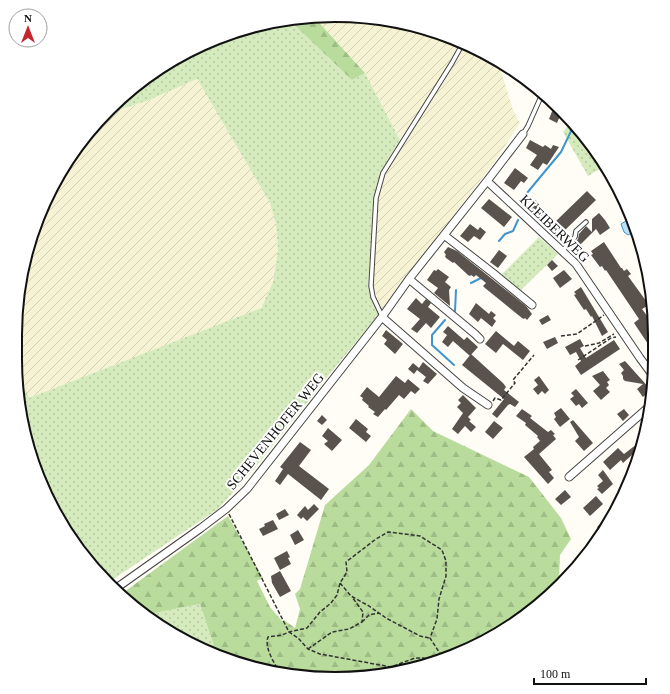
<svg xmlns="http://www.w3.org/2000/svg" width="670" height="694" font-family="Georgia,serif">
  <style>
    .farmland { fill: url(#farmland-furrows) }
    .grass { fill: url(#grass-dots) }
    .forest { fill: url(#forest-firs) }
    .water { fill: #b9e0f7; stroke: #3f96cf }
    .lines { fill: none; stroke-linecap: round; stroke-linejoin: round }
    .stream { stroke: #3f96cf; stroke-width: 2 }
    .building { fill: #5a524d }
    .service-casing { stroke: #444; stroke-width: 5.5 }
    .minor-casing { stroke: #444; stroke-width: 9 }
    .path { stroke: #333; stroke-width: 1.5; stroke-dasharray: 4 2; stroke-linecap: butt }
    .service { stroke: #fff; stroke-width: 3.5 }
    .minor { stroke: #fff; stroke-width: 7 }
    .labels { text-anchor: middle; stroke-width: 4; stroke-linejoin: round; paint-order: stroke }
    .street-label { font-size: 14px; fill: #111; stroke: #fff }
    .rim { fill: none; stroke: #111; stroke-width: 2 }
  </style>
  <defs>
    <pattern id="farmland-furrows" width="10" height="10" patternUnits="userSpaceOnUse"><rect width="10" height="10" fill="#f6f3d4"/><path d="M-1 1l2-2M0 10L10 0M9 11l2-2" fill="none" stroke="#d2cfb5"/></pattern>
    <pattern id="grass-dots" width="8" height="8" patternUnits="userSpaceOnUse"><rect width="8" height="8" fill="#d5ebbd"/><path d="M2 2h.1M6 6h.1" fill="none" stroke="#b6c8a1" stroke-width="1.8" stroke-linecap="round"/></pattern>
    <pattern id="forest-firs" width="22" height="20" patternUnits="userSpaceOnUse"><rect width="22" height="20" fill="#b9dc9c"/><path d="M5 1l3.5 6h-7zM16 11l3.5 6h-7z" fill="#9ebc85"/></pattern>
  </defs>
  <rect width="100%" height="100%" fill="#fffdf5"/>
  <!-- farmland -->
  <path class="farmland" d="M313,16L377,18L438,32L460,42L440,80L400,140L365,73Z
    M212,41L177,63L134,87L140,81L193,48Z
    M465,44L495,58L503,64L501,66V71L513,110L520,123L495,161L381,310L373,284L379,195L388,168L445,80L461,53Z
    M197,79L270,203L276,224L278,250L273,282L260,309L29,398L20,374L18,293L32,232L58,175L94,124L104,115L149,100Z"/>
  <!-- grass -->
  <path class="grass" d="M289,20L352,80L365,73L400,140L382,170L374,198L368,286L371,297L379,314L329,375L255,468L218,509L109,582L69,537L39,482L21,422V408L24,397L20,375L29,398L261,308L273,282L278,250L276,224L270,203L197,79L149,100L104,115L134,87L180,63L215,40L252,26Z
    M571,121L589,140L605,166L588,176L563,132Z
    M539,237L558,254L520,291L500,276Z
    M636,240C647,248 647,267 649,280C641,268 638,254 632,241Z
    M200,604L217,655L175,636L145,615Z"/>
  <!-- forest -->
  <path class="forest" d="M313,16L365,73L352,80L289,20Z
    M411,409L433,431L529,477L561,518L571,539L560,555L559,581L545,596L547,598L495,636L418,668L356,678L293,676L232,662L217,655L200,604L145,615L124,599L120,595L228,516L263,578L257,581L270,607L282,621L284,620L295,628L300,609L295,594L300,589L325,505L369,465Z"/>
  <!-- water -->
  <path class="water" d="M631,218L636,231L628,235L624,232L621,224Z"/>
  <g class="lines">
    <!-- stream -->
    <path class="stream" d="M522,199L561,152L574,125
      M499,241L505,234L513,231L518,220
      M471,283L481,278V277
      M455,311L456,290
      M445,320L432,335V345L454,365"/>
  </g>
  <!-- building -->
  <path class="building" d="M555,104L562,111L557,123L549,119Z
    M530,140L543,147L545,145L551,149L553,145L559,147L547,165L543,163L545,160L538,170L530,165L537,155L526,148Z
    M515,168L528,178L524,183L521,181L514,190L504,183Z
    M587,191L596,200L564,231L555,222Z
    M489,199L512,217L504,227L481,208Z
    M535,200L557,224L552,228L529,205Z
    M599,213L605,220L610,228L600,235L596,229L576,249L572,245L578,239L579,234L586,226L592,232V219Z
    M470,224L478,230L480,227L486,232L480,240L474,236L468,242L460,236Z
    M604,242L621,268H622L624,271L627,269L631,274L628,276L649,305L642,309L654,325V353L634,323L639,319L606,270L605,271L602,266L600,267L591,255L593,254L591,251Z
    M448,247L457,251L526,306L532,314L527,320L525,318L524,319L522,318L485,288L483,286L486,283L476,275L474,277L471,275L470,276L468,275L454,262L453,263L446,258L445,256L446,255L444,252Z
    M499,250L507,256L498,268L490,262Z
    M552,260L558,266L552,271L547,265Z
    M438,269L449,277L445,282L451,287L449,290L450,306L434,293L438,288L427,280L434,270L436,271Z
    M564,270L572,279L560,288L553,278Z
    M581,287L608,332L602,336L592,316L591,317L586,309L584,310L574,295L576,294L574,292Z
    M416,298L422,304L426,299L431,303L428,307L440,317L431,328L426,323L417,333L411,329L420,319L407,309Z
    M476,303L489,314L491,311L496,315L493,318L496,321L492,327L481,318L478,322L469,314Z
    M548,315L551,320L542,325L539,320Z
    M448,326L464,340L467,337L478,347L470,356L453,341L448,347L442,342L447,335L443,332Z
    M386,330L403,344L395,354L384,344L387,340L382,336Z
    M496,331L514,346L518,341L530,351L523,360L503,344L496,353L485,344Z
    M555,337L558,343L547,349L543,342Z
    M580,339L584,346L580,348L586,358L614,340L620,349L581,375L575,366L581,361L576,352L570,355L565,347Z
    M471,354L503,383L506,387L504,390L519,402L515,407L510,404L508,405L497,418L492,414L504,399L462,365Z
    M625,361L651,390L643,397L637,389L643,384L625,381L623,379V376L621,373L624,370L619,364Z
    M423,362L437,374L428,384L423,381L426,377L417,370L414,374L408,369L413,363L419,368Z
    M603,371L610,380L607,382L609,385L606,388L610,392L601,400L593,391L600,385L592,376Z
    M396,376L405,383L408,379L420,389L415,394L411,391L404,399L399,395L386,410L385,409L378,417L373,414L375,412L368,407L369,406L362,400L363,398L360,396L367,387L379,397Z
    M539,376L549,390L545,394L542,391L538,395L533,389L538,385L534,380Z
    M576,389L588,403L582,408L579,404L576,406L570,399L574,396L571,393Z
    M463,395L476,408L468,417L471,420L469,421L476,427L471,432L465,426L458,434L452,429L463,413L457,407L461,403L458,400Z
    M561,408L570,419L560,427L554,419L556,417L554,413Z
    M522,409L532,416L530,418L548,432L551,430L555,434L553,435L556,439L539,454L552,470L549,472L554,478L548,484L524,457L534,449L533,447L540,441L537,437L538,436L525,425L526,423L516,416Z
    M624,409L629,415L623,421L617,414Z
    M322,415L327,420L322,425L317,421Z
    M356,419L368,429L366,432L371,436L366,442L349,428Z
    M573,420L593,443L584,451L575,441L579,437L570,422Z
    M494,421L503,428L493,439L485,432Z
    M328,428L342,440L332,451L324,444L328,441L322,436Z
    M300,442L311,450L299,466L329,489L321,500L288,474L280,485L275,481L283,469L280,467Z
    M637,444L641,449L637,460L633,454L623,463L621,460L610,470L603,462L618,448L624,454Z
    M603,470L613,484L602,494L597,489L599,488L597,486L603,481L598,475Z
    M565,490L571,497L561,505L555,499Z
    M596,496L603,504L590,516L583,508Z
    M314,504L319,509L307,521L303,517L301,519L297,515L305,506L308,510Z
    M285,509L289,515L279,520L276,514Z
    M613,512L614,513L602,533L597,527Z
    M273,520L278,529L263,536L259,529L265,526L264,524Z
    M298,530L304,540L295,545L290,535Z
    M287,551L290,557L288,558L291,564L280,570L274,558Z
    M280,571L291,591L280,597L272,583L271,576Z"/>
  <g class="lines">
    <!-- service casing -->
    <g class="service-casing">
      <path id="service" d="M523,134L528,126L543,92
        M562,251L575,237L576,231L586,222
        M382,316L373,297L371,286L376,198L383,173L452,63L463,43
        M20,381L22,397L21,404"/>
    </g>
    <!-- minor casing -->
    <g class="minor-casing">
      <path id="minor" d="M487,181L576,264L640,358L654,377
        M444,235L493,273L532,305
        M409,279L475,334L480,339
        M382,317L463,388L488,405
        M569,477L650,406
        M115,589L201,528L226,509L247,489L382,317L409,279L487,181L523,134"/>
    </g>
    <!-- path -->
    <path class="path" d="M561,336L577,334L604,315
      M585,346L599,343L614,334
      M578,360L611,338L616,337
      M493,401L495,398L501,400L515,383L513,380L534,355
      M229,514L289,632L298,638L308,649L320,654L391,667L415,658H423L434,661
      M340,583L351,596L369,606L386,618L420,636L429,638
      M362,622L369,615L379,613
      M308,649L332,632L349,629L362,622L363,612L352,597
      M280,673C275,664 264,648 268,637L282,635L289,632L307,628L320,612L331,603L337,595L340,583L347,572L346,562L376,539L388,532L420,536L442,550L446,561V576L439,599L437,619L430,638L443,658"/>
    <!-- service -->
    <use href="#service" class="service"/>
    <!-- minor -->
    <use href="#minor" class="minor"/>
  </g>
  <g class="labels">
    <!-- street labels -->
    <g class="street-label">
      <text transform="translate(555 228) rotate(44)" y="5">KLEIBERWEG</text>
      <text transform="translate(275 431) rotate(-51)" y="5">SCHEVENHOFER WEG</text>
    </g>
  </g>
  <!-- crop -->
  <path d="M0 0H670V694H0ZM335 22H335A313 313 0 0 1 648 335V359A313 313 0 0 1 335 672H335A313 313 0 0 1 22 359V335A313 313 0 0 1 335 22Z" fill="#fff" fill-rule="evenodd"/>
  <path class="rim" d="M335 22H335A313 313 0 0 1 648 335V359A313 313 0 0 1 335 672H335A313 313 0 0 1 22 359V335A313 313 0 0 1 335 22Z"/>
  <!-- north arrow -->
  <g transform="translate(28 28)"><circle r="19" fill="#ffffff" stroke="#a0a0a0"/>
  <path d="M0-3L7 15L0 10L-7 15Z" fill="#c4262e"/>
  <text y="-6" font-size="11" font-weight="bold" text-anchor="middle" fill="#111111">N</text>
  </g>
  <!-- scale -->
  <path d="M534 678v6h112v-6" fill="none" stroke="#111111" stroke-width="2"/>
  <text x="540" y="678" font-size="12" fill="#111111" stroke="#ffffff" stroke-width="3" paint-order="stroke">100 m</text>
</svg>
